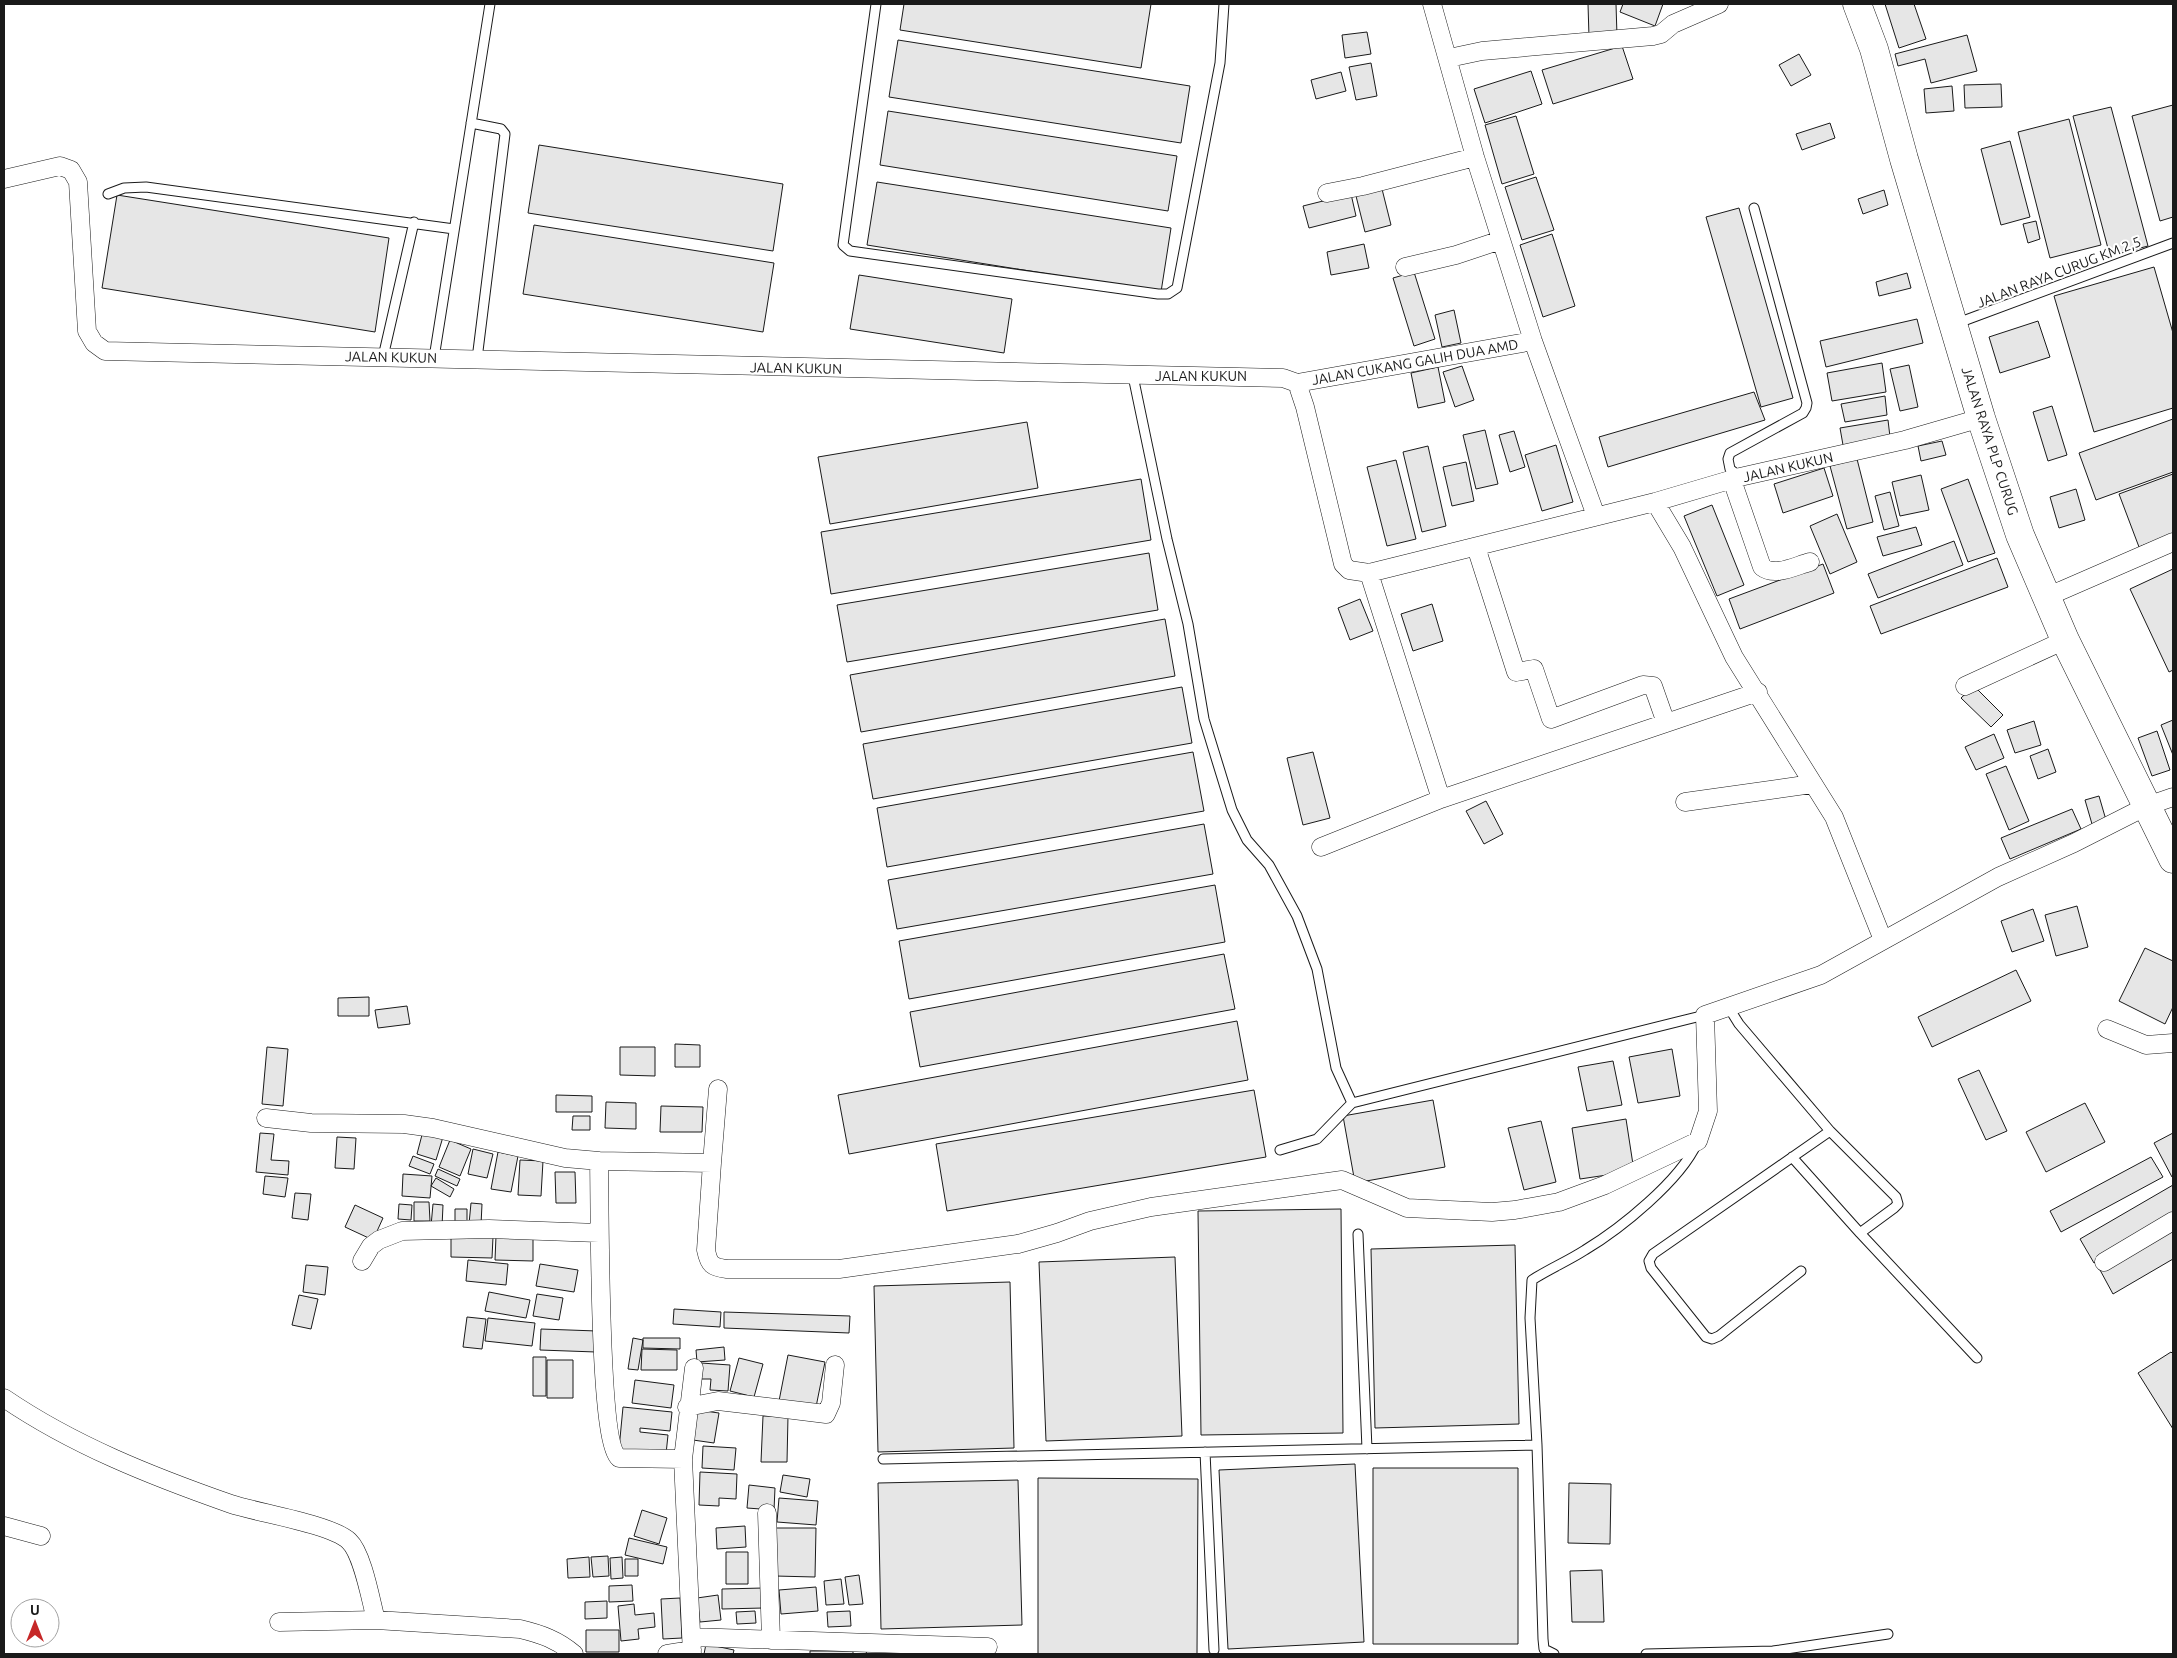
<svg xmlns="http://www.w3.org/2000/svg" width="2177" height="1658" font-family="Ubuntu,sans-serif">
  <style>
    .building { fill: #e6e6e6; stroke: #1a1a1a }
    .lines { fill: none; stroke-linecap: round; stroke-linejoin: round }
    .service-casing { stroke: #1a1a1a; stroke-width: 11 }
    .minor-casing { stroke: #1a1a1a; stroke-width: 19 }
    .primary-casing { stroke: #1a1a1a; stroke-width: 29 }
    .service { stroke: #fff; stroke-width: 9 }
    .minor { stroke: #fff; stroke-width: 18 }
    .primary { stroke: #fff; stroke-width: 28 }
    .labels { text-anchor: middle; stroke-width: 4; stroke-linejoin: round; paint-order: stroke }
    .street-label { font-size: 14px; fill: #1a1a1a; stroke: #fff }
  </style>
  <rect width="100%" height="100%" fill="#fff"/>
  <!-- building -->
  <path class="building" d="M904,4H1151L1141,68L900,30Z
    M1588,4H1616L1617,36L1589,37Z
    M1623,4H1663L1655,26L1620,12Z
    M1885,4H1914L1926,39L1899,48Z
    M1367,32L1371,54L1345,58L1342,35Z
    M1967,35L1977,71L1931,83L1925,59L1898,66L1895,54Z
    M898,40L1190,86L1181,143L889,97Z
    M1622,46L1633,79L1553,104L1542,70Z
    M1799,54L1811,75L1791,86L1779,65Z
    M1371,63L1377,96L1356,100L1349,67Z
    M1531,71L1542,104L1485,123L1474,89Z
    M1341,72L1346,91L1316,99L1311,80Z
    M2001,84L2002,107L1965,108L1964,85Z
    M1952,86L1954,111L1926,113L1924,89Z
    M2173,105V217L2160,221L2132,116Z
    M2111,107L2148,246L2110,256L2073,116Z
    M888,111L1177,156L1168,211L880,165Z
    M1516,116L1534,174L1502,184L1485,125Z
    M2069,119L2101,245L2050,258L2018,132Z
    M1830,123L1835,138L1802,150L1796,134Z
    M2010,141L2030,217L2001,225L1981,149Z
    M539,145L783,184L773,251L528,213Z
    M1536,177L1554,230L1522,240L1505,187Z
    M877,182L1171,228L1161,292L867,245Z
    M1381,185L1391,225L1365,232L1355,192Z
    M1884,190L1888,205L1863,214L1858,199Z
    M1351,194L1356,216L1309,228L1303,206Z
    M117,195L389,238L375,332L102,288Z
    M1739,208L1793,398L1761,407L1706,217Z
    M2036,221L2040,239L2028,243L2023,224Z
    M534,225L774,263L763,332L523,294Z
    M1552,234L1575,306L1543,317L1520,245Z
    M1364,244L1369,268L1331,275L1327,252Z
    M2154,267L2173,333V408L2094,432L2054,296Z
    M1414,272L1435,339L1414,346L1393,278Z
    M1907,273L1911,288L1879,296L1876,282Z
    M859,275L1012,299L1004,353L850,329Z
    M1454,310L1461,343L1442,347L1435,315Z
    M1917,319L1923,343L1826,367L1820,341Z
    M2038,321L2050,357L2000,373L1989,337Z
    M1882,363L1886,392L1832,401L1827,373Z
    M1909,365L1918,407L1900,411L1890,369Z
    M1462,366L1474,400L1455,407L1443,372Z
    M1438,367L1445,402L1418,408L1411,373Z
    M1754,392L1765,420L1608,467L1599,437Z
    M1885,396L1887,415L1845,422L1841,404Z
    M2052,406L2067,455L2048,461L2033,412Z
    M2173,419V472L2096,500L2079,453Z
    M1888,420L1890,437L1843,445L1840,428Z
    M1027,422L1038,488L830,524L818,457Z
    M1485,430L1498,484L1476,489L1463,435Z
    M1514,431L1525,467L1510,472L1499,435Z
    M1942,441L1946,455L1921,461L1918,446Z
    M1556,445L1573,502L1542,511L1525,455Z
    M1428,446L1446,526L1422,532L1403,452Z
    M1857,459L1873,522L1847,529L1830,466Z
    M1396,460L1416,539L1387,546L1367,467Z
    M1466,462L1474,501L1452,506L1443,467Z
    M1824,468L1833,496L1783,513L1774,484Z
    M2173,474V534L2139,547L2119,494Z
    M1921,475L1929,510L1900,516L1892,482Z
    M1141,479L1151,540L831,594L821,532Z
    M1968,479L1995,553L1968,562L1941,489Z
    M2076,489L2085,520L2059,528L2050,497Z
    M1890,492L1899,526L1884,530L1875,496Z
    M1712,505L1744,585L1717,596L1684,516Z
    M1837,514L1857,562L1830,574L1810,526Z
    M1916,527L1922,545L1883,556L1877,537Z
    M1954,541L1963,565L1878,598L1868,574Z
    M1149,553L1158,610L847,662L837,605Z
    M1997,558L2008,587L1881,634L1870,606Z
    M1823,564L1834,593L1740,629L1729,599Z
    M2173,569V670L2169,672L2130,589Z
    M1360,599L1373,631L1350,640L1338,608Z
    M1432,604L1443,641L1413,651L1401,614Z
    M1165,619L1175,676L861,732L850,675Z
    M1974,686L2003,715L1991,727L1961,698Z
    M1182,687L1192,743L873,799L863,744Z
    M2173,720V755L2161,725Z
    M2034,721L2041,745L2015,753L2007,730Z
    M2157,731L2170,770L2152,776L2138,738Z
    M1994,734L2004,758L1976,770L1965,747Z
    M2048,749L2056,772L2038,779L2030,756Z
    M1193,752L1204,811L887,867L877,808Z
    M1313,752L1330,818L1303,825L1287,758Z
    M2006,766L2029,821L2009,830L1986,774Z
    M2099,796L2106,820L2092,824L2085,800Z
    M1486,801L1503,834L1484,844L1466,811Z
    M2072,809L2081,829L2010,859L2001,838Z
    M1204,824L1213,874L897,929L888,880Z
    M1215,885L1225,942L909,999L899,941Z
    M2077,906L2088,947L2056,956L2045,915Z
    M2033,909L2044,941L2012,952L2001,921Z
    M2145,948L2173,961V1007L2165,1024L2119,1001Z
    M1224,954L1235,1009L920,1067L910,1012Z
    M2016,970L2031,1001L1932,1047L1918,1017Z
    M369,997V1016H338V998Z
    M407,1006L410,1024L378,1028L375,1010Z
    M1237,1021L1248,1080L849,1154L838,1095Z
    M675,1044L700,1045V1067H675Z
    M267,1047L288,1049L283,1106L262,1104Z
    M620,1047H655V1076L620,1075Z
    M1672,1049L1680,1096L1638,1103L1629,1057Z
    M1613,1061L1622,1105L1587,1111L1578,1067Z
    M1979,1070L2007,1131L1986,1140L1958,1079Z
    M1254,1090L1266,1157L947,1211L936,1144Z
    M556,1095L592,1096V1112H556Z
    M1433,1100L1445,1167L1355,1183L1343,1116Z
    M606,1102L636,1103V1129L605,1128Z
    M2085,1103L2105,1142L2046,1172L2026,1132Z
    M661,1106L703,1107L702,1132H660Z
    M573,1116H590V1130H572Z
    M1626,1119L1634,1171L1580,1179L1572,1128Z
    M1541,1121L1556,1182L1524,1190L1508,1128Z
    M423,1131L443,1137L436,1160L417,1154Z
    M260,1133L274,1134L271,1160L289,1161L288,1175L256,1172Z
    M2173,1133V1176L2172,1177L2154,1143Z
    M337,1137L356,1138L354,1169L335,1168Z
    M450,1140L471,1149L460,1176L439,1167Z
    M473,1149L493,1154L487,1178L468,1174Z
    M498,1152L518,1156L511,1192L491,1189Z
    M413,1156L434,1164L430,1174L409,1166Z
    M2151,1157L2163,1177L2061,1232L2050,1211Z
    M520,1160L543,1161L541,1196L518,1195Z
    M438,1169L460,1179L457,1186L435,1176Z
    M555,1172H575L576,1203H556Z
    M403,1174L432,1176L430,1198L402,1196Z
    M265,1176L288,1178L285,1197L263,1194Z
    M436,1178L454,1189L450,1197L431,1186Z
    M2173,1185V1217L2094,1263L2080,1239Z
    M295,1193L311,1194L308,1220L292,1218Z
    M414,1202H429L430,1221H414Z
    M471,1203L482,1204L481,1225L469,1224Z
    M399,1204L412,1205L411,1220L398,1219Z
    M433,1204L443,1205L442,1227L431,1226Z
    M355,1205L383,1218L373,1240L345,1227Z
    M455,1209H467V1226H455Z
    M1341,1209L1343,1433L1201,1435L1198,1211Z
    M2173,1228V1259L2113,1294L2100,1270Z
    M451,1236L493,1237L492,1258L451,1257Z
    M496,1236L533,1237V1261L495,1260Z
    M1515,1245L1519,1424L1375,1428L1371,1249Z
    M1175,1257L1182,1436L1046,1441L1039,1262Z
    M468,1260L508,1264L506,1285L466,1281Z
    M540,1264L578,1270L574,1292L536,1286Z
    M306,1265L328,1267L325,1295L303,1292Z
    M1010,1282L1014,1448L878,1452L874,1286Z
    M489,1292L530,1300L526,1318L485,1311Z
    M537,1294L563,1298L559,1320L533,1316Z
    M299,1295L318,1299L311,1329L292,1325Z
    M674,1309L721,1312L720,1327L673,1324Z
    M724,1312L850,1316L849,1333L724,1328Z
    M467,1317L486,1319L482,1349L463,1347Z
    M488,1318L535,1323L532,1346L485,1341Z
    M541,1329L597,1331L596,1352L540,1350Z
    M633,1338L643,1340L638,1370L628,1369Z
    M643,1338H680V1349L643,1348Z
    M724,1347L725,1360L697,1362L696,1350Z
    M642,1349L677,1350V1370H641Z
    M2171,1352L2173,1354V1429L2138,1373Z
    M788,1355L825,1362L816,1407L779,1401Z
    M533,1357H546V1396H533Z
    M739,1358L763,1364L754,1397L730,1391Z
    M547,1360H573V1398H547Z
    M701,1363L730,1365L728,1391L710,1390L711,1379H700Z
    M635,1380L674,1385L671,1408L632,1403Z
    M623,1407L672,1412L670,1431L640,1428V1432L668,1435L666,1454L619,1449Z
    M697,1410L719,1413L714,1443L693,1440Z
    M763,1416H788L787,1462H761Z
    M703,1446L736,1448L734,1470L702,1468Z
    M1355,1464L1364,1642L1228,1649L1219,1470Z
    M1373,1468H1518V1644H1373Z
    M700,1472L737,1474L736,1499L719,1498V1506L699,1505Z
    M783,1475L810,1479L807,1497L780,1492Z
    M1038,1478L1198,1479L1197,1654H1038Z
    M1018,1480L1022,1625L881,1629L878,1483Z
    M1569,1483L1611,1484L1610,1544L1568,1543Z
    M749,1485L775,1488L774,1510L747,1508Z
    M779,1498L818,1501L816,1525L777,1522Z
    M642,1510L667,1518L659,1544L634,1536Z
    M745,1526L746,1547L717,1549L716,1528Z
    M776,1528H816L815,1577L775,1576Z
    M629,1538L667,1547L663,1564L625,1555Z
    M726,1552H748V1584H726Z
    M608,1556L609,1576L593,1577L591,1557Z
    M589,1557L590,1577L568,1578L567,1559Z
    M622,1557L623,1578L611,1579L610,1558Z
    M625,1559H638V1576H625Z
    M1602,1570L1604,1622H1572L1570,1571Z
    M859,1575L863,1604L849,1605L845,1577Z
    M841,1579L844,1604L826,1605L824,1581Z
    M632,1585L633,1601L609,1602V1586Z
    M816,1587L818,1611L781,1614L779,1590Z
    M763,1588V1608L722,1609V1589Z
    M718,1595L721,1620L700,1622L697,1598Z
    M680,1598L682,1638L663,1639L661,1599Z
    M607,1601V1618L585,1619V1602Z
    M634,1604L635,1615L654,1613L655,1627L638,1629L639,1639L621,1641L618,1606Z
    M755,1611L756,1623L737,1624L736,1612Z
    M850,1611L851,1626L828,1627L827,1612Z
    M586,1630H619V1652H586Z
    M706,1644L734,1650L733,1654H704Z
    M868,1645L897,1651V1654H866Z
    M810,1651H853V1654H810Z"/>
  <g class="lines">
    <!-- service casing -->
    <g class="service-casing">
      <path id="service" d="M876,4L843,245L850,251L1158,294H1168L1177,288L1220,63L1224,4
        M471,123L501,129L505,134L477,359
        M108,194L124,188L146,187L454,229
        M1955,324L2173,243
        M383,357L414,222
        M434,358L490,4
        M1133,376L1167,539L1188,624L1204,719L1232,810L1247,840L1269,865L1297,916L1317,969L1336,1068L1352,1103
        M1740,477L1730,469L1728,459L1730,453L1803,413L1806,408L1807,403L1754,208
        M1729,1008L1739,1024L1830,1131L1896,1197L1898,1204L1894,1208L1860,1233L1977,1358
        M1280,1150L1317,1139L1352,1103L1705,1015
        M1792,1157L1860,1233
        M1358,1234L1367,1449
        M1801,1271L1719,1336L1712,1339L1706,1337L1651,1268L1649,1261L1653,1254L1830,1131
        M1205,1452L1214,1650
        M883,1459L1537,1445
        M1554,1654L1544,1649L1543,1639L1537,1445L1530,1318L1532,1280C1549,1269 1568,1261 1585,1250C1620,1229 1680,1181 1697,1143
        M1646,1654L1773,1651L1888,1634"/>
    </g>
    <!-- minor casing -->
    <g class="minor-casing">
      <path id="minor" d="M1432,4L1475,157L1533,341L1596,516
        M1449,58L1482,51L1653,36L1661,34L1673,24L1719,4
        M4,179L60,166L71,170L78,182L87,331L94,343L105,351L1283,378L1297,383L1305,407L1343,564L1349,570L1369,573L1655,502L1740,477L1905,440L1981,418
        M1327,193L1363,186L1475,157
        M1405,267L1456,255L1501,240
        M1297,383L1533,341
        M1732,480L1762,567C1775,577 1795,566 1810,562
        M1655,502L1682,547L1734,657L1834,817L1883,940
        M1476,547L1516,672L1534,669L1551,719L1643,685L1653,686L1666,723
        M1369,573L1441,799
        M2046,591L2058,592L2173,542
        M1965,686L2065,640
        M1685,802L1812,784
        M1321,847L1441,799L1758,692
        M2107,1029L2146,1045L2173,1043
        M266,1118L311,1123L404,1124L433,1128L565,1158L599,1161
        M712,1163L706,1250C709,1265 712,1267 727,1269H839L1018,1244L1057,1233L1090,1221L1151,1207L1342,1180L1407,1208L1492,1212L1515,1210L1559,1202L1605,1185L1698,1141L1708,1111L1705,1015L1821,975L1998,877L2074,843L2147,806L2173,797
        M362,1261L371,1246L379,1240L402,1231L489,1229L599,1233
        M2104,1262L2173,1221
        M4,1398C73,1445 151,1476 231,1504C258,1513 331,1524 349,1541C363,1554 371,1602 376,1620L520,1629C541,1634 558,1640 574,1654
        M687,1407L718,1401L826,1414L831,1403L835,1365
        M683,1459L619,1458C598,1443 600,1200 599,1161L712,1163L718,1089
        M767,1513L771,1640
        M4,1526L41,1536
        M279,1622L376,1620
        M692,1637L988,1647
        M667,1654L692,1650
        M692,1654L683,1459L694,1368"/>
    </g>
    <!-- primary casing -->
    <g class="primary-casing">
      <path id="primary" d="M1857,4L1874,49L1904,159L1981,418L2020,535L2065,640L2173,859"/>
    </g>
    <!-- service -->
    <use href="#service" class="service"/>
    <!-- minor -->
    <use href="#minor" class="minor"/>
    <!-- primary -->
    <use href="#primary" class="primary"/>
  </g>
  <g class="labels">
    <!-- street labels -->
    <g class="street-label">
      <text transform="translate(2059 272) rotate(-21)" y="5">JALAN RAYA CURUG KM 2,5</text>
      <text transform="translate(391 357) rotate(1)" y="5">JALAN KUKUN</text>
      <text transform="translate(1415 362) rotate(-10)" y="5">JALAN CUKANG GALIH DUA AMD</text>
      <text transform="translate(796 368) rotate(1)" y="5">JALAN KUKUN</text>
      <text x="1201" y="381">JALAN KUKUN</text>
      <text transform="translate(1990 441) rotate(72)" y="5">JALAN RAYA PLP CURUG</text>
      <text transform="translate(1788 467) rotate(-13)" y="5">JALAN KUKUN</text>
    </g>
  </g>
  <!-- border -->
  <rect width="2177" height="1658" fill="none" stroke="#1a1a1a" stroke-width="10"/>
  <!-- north arrow -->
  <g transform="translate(35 1623)"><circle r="24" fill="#ffffff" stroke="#a3a3a3"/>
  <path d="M0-4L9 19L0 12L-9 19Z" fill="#c62828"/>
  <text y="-8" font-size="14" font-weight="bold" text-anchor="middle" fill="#1a1a1a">U</text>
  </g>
</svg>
